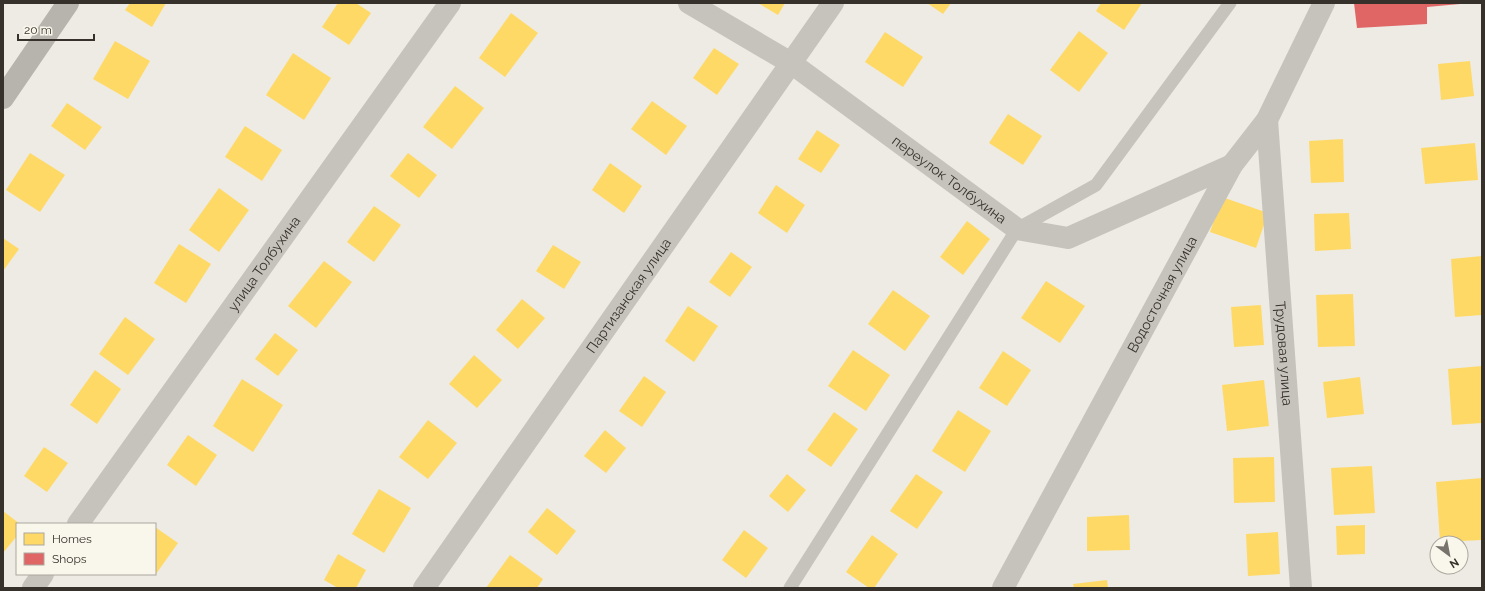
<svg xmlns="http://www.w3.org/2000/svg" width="1485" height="591" font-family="Raleway,sans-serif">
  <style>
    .homes { fill: #ffd966 }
    .shops { fill: #e06666 }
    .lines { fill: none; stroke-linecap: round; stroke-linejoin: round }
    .lane { stroke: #c6c3bd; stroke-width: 13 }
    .street { stroke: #c6c3bd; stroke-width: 22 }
    .secondary { stroke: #b7b3ad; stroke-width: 22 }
    .labels { text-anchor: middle; stroke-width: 4; stroke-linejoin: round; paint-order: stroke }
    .street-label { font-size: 14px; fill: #37312b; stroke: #f9f6ec }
  </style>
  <rect width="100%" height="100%" fill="#edebe4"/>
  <!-- homes -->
  <path class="homes" d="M130,3H166L152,27L125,10Z
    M338,3H356L371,13L349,45L322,27Z
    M758,3H785L778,15Z
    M927,3H951L943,14Z
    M1101,3H1142L1124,30L1096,11Z
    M511,13L538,33L505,77L479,58Z
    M1079,31L1108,53L1079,92L1050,70Z
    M885,32L923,57L903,87L865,62Z
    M115,41L150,61L128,99L93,79Z
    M714,48L739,64L717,95L693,78Z
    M293,53L331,78L304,120L266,95Z
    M1470,61L1474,96L1441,100L1438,64Z
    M455,86L484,108L452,149L423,127Z
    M652,101L687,126L666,155L631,129Z
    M67,103L102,127L85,150L51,126Z
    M1008,114L1042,136L1023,165L989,143Z
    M245,126L282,150L262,181L225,157Z
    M817,130L840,145L821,173L798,159Z
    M1343,139L1344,182L1311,183L1309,141Z
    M1475,143L1478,180L1425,184L1421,148Z
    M30,153L65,175L40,212L6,190Z
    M408,153L437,175L419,198L390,176Z
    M610,163L642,186L624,213L592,190Z
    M776,185L805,205L787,233L758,213Z
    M219,188L249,210L219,252L189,230Z
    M1222,197L1268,213L1256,248L1210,232Z
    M374,206L401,225L374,262L347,242Z
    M1349,213L1351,249L1315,251L1314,214Z
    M967,221L990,239L963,275L940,257Z
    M3,238L19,249L3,271Z
    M179,244L211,264L186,303L154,283Z
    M553,245L581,262L564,289L536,271Z
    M731,252L752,267L730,297L709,282Z
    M1482,256V315L1455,317L1451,259Z
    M324,261L352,282L316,328L288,306Z
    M1046,281L1085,306L1060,343L1021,318Z
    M893,290L930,316L905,351L868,324Z
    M1353,294L1355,346L1318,347L1316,295Z
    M522,299L545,318L518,349L496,330Z
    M1261,305L1264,345L1234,347L1231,307Z
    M688,306L718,326L694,362L665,341Z
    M125,317L155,339L128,375L99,354Z
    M275,333L298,350L278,376L255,359Z
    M853,350L890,375L866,411L828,386Z
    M1003,351L1031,370L1007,406L979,388Z
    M474,355L502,380L477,408L449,384Z
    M1482,366V423L1452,425L1448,369Z
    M95,370L121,389L97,424L70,405Z
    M644,376L666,392L642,427L619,411Z
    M1360,377L1364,414L1327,418L1323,382Z
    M242,379L283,405L253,452L213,426Z
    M1264,380L1269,426L1227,431L1222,385Z
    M958,410L991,431L965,472L932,451Z
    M834,412L858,429L831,467L807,450Z
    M428,420L457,443L428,479L399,457Z
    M605,430L626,448L606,473L584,456Z
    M188,435L217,455L196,486L167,465Z
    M44,447L68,463L47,492L24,476Z
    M1274,457L1275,502L1234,503L1233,458Z
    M1372,466L1375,513L1334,515L1331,468Z
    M787,474L806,490L788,512L769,496Z
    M916,474L943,492L917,529L890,511Z
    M1482,478V540L1440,542L1436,482Z
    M379,489L411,508L384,553L352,534Z
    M547,508L576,531L557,555L528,532Z
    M3,511L20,524H17V536L3,553Z
    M1129,515L1130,550L1087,551V517Z
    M1365,525V554L1337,555L1336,526Z
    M155,527L178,543L156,574H155Z
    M744,530L768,548L746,578L722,560Z
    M1278,532L1280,574L1248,576L1246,534Z
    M872,535L898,554L874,588H869L846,572Z
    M338,554L366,570L356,588H338L324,580Z
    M510,555L543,579L537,588H486Z
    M1107,580L1108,588H1074L1073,584Z"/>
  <!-- shops -->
  <path class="shops" d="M1354,3H1460V4L1427,7V24L1357,28Z"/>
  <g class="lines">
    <!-- lane -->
    <path class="lane" d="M790,588L1017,229L1096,185L1230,3"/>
    <!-- street -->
    <g class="street">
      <path id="s1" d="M689,3L791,63L1017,229L1068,238L1232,165"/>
      <path id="s2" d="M1267,120L1301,588"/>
      <path id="s3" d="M78,524L450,3"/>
      <path d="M33,588L43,574"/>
      <path id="s4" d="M424,588L833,3"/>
      <path id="s5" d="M1003,588L1232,165L1267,120L1324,3"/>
    </g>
    <!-- secondary -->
    <path class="secondary" d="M3,98L68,3"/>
  </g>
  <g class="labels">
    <!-- street labels -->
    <g class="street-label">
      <text dy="5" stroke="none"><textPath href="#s1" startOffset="315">переулок Толбухина</textPath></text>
      <text dy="5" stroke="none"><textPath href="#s3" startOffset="320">улица Толбухина</textPath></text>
      <text dy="5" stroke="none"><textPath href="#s5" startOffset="334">Водосточная улица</textPath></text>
      <text dy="5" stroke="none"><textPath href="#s4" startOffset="357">Партизанская улица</textPath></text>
      <text dy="5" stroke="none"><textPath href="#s2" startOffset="234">Трудовая улица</textPath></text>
    </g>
  </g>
  <!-- border -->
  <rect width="1485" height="591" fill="none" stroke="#37312b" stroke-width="8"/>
  <!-- legend -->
  <rect x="16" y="523" width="140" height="52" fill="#f9f6ec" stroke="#aba79f"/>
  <rect x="24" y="533" width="20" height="12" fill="#ffd966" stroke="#aba79f"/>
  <text x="52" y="543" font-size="12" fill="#37312b">Homes</text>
  <rect x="24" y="553" width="20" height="12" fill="#e06666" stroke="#aba79f"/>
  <text x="52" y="563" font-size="12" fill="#37312b">Shops</text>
  <!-- north arrow -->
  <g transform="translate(1449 555) rotate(148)"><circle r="19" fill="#f9f6ec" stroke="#aba79f"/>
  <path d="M0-3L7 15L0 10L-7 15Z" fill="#77726c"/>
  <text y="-6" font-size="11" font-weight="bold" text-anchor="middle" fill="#37312b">N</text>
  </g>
  <!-- scale -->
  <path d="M18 34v6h76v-6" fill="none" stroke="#37312b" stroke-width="2"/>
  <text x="24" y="34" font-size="12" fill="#37312b" stroke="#f9f6ec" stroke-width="3" paint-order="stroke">20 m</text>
</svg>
